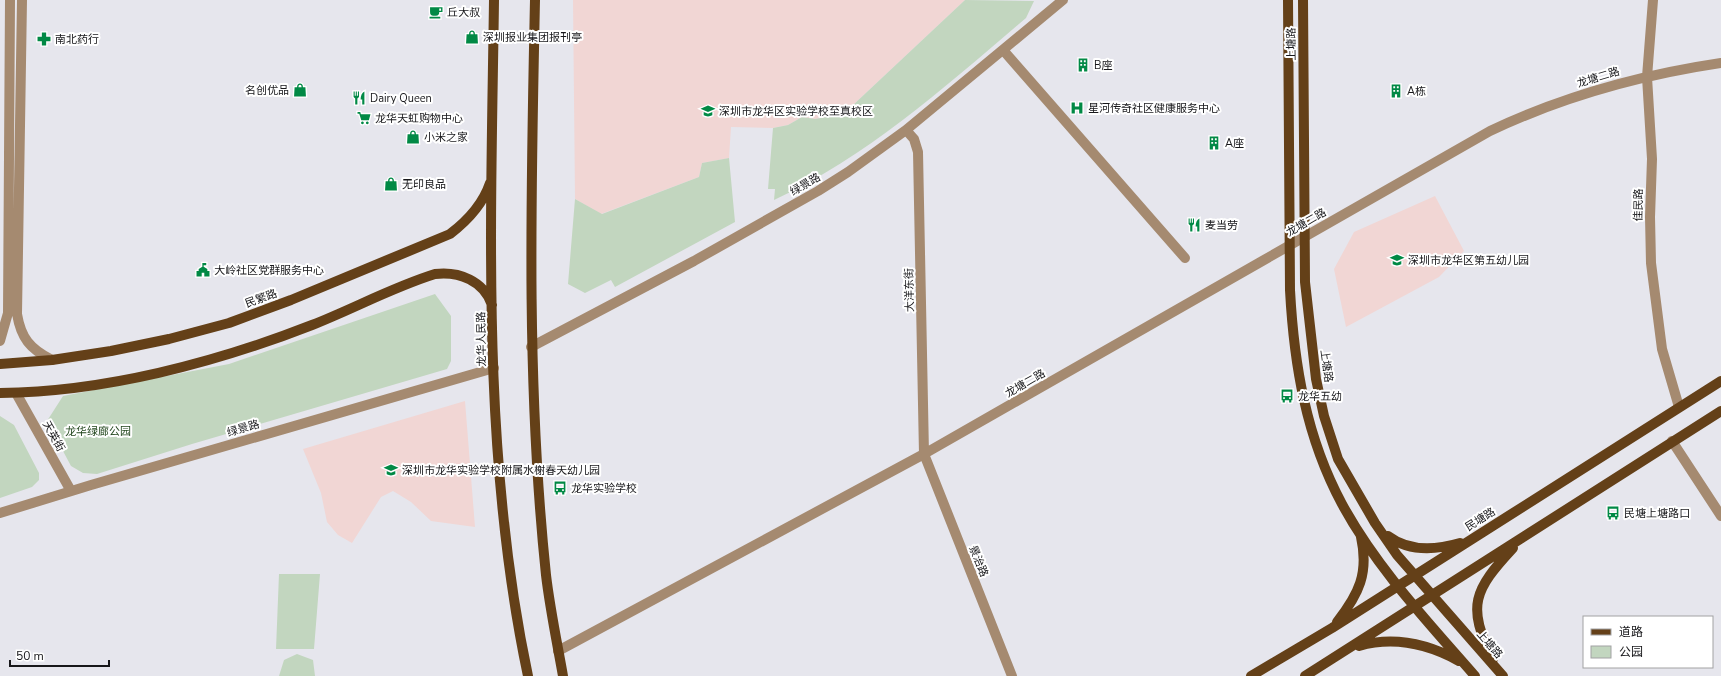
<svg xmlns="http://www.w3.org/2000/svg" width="1721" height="676" font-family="'Nunito Sans','Noto Sans SC',sans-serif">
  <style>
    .education { fill: #f1d6d4 }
    .green { fill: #c2d6bf }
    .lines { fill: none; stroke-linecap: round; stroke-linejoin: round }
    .minor { stroke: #a58a70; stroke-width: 10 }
    .major { stroke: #644018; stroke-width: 10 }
    .labels { text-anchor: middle; stroke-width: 4; stroke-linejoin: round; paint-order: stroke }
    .poi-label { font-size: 11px; fill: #17171a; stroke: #fff; text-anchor: start }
    .street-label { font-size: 11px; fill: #17171a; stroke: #fff }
    .park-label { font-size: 11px; fill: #22461d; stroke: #fff }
  </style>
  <rect width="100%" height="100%" fill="#e6e6ed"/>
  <!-- education -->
  <path class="education" d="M573,0H965L852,106L832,116L815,119L802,117L788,125L773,128L731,127L729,158L702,163L699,177L601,214L575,199Z
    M1435,196L1464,251L1439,277L1346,327L1334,269L1354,232Z
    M465,401L475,527L431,521L411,502L393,491L381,497L352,543L338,535L327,522L321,493L303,449Z"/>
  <!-- green -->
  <path class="green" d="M965,0L1034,1L1026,18C947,85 869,156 774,200L775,189H768L773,128L788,125L802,117L815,119L832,116L852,106Z
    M729,158L735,222L615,287L611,280L585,293L568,284L575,199L602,214L699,177L702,163Z
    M435,294L451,316V361L447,369L192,444L97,474L83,473L71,466L47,421L63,396L229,364Z
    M0,416L14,425L39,473V480L32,487L0,498Z
    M279,574H320L314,649H276Z
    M297,654L313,660L315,676H279L284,660Z"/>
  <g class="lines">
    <!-- minor -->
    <path class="minor" d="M22,0L17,314C21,338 30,349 52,360
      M1653,0L1647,77L1652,159L1650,217L1651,263L1662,349L1679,407
      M1003,50L1185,258
      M906,130L914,139L918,152L924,454L1012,676
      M0,341L8,313L10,0
      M531,347L694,261L818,191L848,172L906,130L1063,0
      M16,393L71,491
      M1672,441L1721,516
      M0,513L91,485L494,368
      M558,651L924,454L1490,131C1564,96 1640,75 1721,63"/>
    <!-- major -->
    <path class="major" d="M494,0C491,225 481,454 528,676
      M535,0C531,192 526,384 546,575C550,609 557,642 563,676
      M1288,0L1290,290C1294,365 1306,437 1342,504C1376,567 1428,622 1475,676
      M1303,0L1305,282L1316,379L1324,416L1338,459L1375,523L1397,555L1503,676
      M0,364L52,360L111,351L169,339L229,323L291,300L450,234C467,221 483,204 490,183
      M0,393C104,392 215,363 312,325C353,309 393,287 435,274C459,271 484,281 492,305
      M1388,536C1409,552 1436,550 1460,543
      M1337,622C1359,594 1369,573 1361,537
      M1359,646C1394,636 1428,644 1459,661
      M1493,659C1466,606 1474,590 1513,548
      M1251,676L1332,628L1721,381
      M1305,676L1721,411"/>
  </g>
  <!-- icons -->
  <defs>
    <g id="cafe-bare" transform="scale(1.08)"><path d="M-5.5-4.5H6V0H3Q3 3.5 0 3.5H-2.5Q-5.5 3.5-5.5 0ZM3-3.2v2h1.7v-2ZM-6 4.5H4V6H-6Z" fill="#018945" stroke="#fff" stroke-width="2.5" paint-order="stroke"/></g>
    <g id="shop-bare" transform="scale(1.08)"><path d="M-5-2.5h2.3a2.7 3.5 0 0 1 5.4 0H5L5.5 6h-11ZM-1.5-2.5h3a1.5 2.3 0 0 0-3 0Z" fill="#018945" stroke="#fff" stroke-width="2.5" paint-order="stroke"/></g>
    <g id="pharmacy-bare" transform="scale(1.08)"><path d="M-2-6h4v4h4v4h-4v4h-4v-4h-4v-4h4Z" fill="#018945" stroke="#fff" stroke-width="2.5" paint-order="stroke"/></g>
    <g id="building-bare" transform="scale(1.08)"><path d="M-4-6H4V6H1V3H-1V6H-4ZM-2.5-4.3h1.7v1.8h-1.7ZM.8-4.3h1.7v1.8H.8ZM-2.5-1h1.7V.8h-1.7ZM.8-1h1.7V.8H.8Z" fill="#018945" stroke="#fff" stroke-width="2.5" paint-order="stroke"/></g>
    <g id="restaurant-bare" transform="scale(1.08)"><path d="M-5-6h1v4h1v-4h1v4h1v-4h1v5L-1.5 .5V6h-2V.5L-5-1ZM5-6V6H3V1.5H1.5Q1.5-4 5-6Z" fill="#018945" stroke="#fff" stroke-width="2.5" paint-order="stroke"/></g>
    <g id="hospital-bare" transform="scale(1.08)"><path d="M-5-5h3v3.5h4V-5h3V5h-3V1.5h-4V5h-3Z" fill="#018945" stroke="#fff" stroke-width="2.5" paint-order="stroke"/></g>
    <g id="school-bare" transform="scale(1.08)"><path d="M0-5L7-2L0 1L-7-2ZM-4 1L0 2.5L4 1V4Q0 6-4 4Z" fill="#018945" stroke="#fff" stroke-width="2.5" paint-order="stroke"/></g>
    <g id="supermarket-bare" transform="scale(1.08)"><path d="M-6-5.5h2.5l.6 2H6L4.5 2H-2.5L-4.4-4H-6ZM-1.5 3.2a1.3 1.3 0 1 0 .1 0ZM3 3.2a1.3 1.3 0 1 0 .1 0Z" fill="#018945" stroke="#fff" stroke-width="2.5" paint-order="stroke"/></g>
    <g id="civic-bare" transform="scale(1.08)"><path d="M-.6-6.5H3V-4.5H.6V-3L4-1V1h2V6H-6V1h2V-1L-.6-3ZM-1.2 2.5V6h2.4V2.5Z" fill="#018945" stroke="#fff" stroke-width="2.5" paint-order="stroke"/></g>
    <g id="bus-bare" transform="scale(1.08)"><path d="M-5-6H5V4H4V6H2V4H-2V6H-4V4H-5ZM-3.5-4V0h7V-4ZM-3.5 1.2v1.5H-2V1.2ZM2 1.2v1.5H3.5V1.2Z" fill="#018945" stroke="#fff" stroke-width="2.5" paint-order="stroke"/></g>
  </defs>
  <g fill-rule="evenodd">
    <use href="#cafe-bare" x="436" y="12"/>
    <use href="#shop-bare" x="472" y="37"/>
    <use href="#pharmacy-bare" x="44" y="39"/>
    <use href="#building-bare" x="1083" y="65"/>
    <use href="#shop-bare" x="300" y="90"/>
    <use href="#building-bare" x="1396" y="91"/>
    <use href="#restaurant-bare" x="359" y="98"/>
    <use href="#hospital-bare" x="1077" y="108"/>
    <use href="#school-bare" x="708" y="111"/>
    <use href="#supermarket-bare" x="364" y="118"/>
    <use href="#shop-bare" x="413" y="137"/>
    <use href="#building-bare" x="1214" y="143"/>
    <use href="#shop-bare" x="391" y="184"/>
    <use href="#restaurant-bare" x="1194" y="225"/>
    <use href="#school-bare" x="1397" y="260"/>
    <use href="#civic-bare" x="203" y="270"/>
    <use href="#bus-bare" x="1287" y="396"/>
    <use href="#school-bare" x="391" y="470"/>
    <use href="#bus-bare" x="560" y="488"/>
    <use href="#bus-bare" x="1613" y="513"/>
  </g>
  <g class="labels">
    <!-- poi labels -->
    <g class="poi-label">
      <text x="447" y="16">丘大叔</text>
      <text x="483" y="41">深圳报业集团报刊亭</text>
      <text x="55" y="43">南北药行</text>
      <text x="1094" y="69">B座</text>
      <text x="289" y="94" text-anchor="end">名创优品</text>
      <text x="1407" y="95">A栋</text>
      <text x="370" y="102">Dairy Queen</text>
      <text x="1088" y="112">星河传奇社区健康服务中心</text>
      <text x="719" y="115">深圳市龙华区实验学校至真校区</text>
      <text x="375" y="122">龙华天虹购物中心</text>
      <text x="424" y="141">小米之家</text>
      <text x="1225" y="147">A座</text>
      <text x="402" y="188">无印良品</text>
      <text x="1205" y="229">麦当劳</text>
      <text x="1408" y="264">深圳市龙华区第五幼儿园</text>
      <text x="214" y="274">大岭社区党群服务中心</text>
      <text x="1298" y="400">龙华五幼</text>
      <text x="402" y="474">深圳市龙华实验学校附属水榭春天幼儿园</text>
      <text x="571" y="492">龙华实验学校</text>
      <text x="1624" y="517">民塘上塘路口</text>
    </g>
    <!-- street labels -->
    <g class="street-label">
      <text transform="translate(1291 44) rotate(-91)" y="4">上塘路</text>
      <text transform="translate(1598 77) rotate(-17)" y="4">龙塘二路</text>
      <text transform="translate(805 184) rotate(-30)" y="4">绿景路</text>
      <text transform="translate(1638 205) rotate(-89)" y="4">佳民路</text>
      <text transform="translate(1306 222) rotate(-30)" y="4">龙塘二路</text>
      <text transform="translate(909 290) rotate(-91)" y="4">大洋东街</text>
      <text transform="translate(261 298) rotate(-20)" y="4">民繁路</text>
      <text transform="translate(481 339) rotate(-91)" y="4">龙华人民路</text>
      <text transform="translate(1327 366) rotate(82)" y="4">上塘路</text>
      <text transform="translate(1025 383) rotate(-30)" y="4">龙塘二路</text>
      <text transform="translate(243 428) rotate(-16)" y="4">绿景路</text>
      <text transform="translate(54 436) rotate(61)" y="4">天英街</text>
      <text transform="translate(1480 519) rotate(-32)" y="4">民塘路</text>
      <text transform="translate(979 561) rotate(68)" y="4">景治路</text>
      <text transform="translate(1490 644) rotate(49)" y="4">上塘路</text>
    </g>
    <!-- park labels -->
    <g class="park-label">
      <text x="98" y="435">龙华绿廊公园</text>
    </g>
  </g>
  <!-- legend -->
  <rect x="1583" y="616" width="130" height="52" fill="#ffffff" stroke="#a2a2a3"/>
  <rect x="1591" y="629" width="20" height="6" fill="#644018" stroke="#a2a2a3"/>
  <text x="1619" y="636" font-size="12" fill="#17171a">道路</text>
  <rect x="1591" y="646" width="20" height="12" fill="#c2d6bf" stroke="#a2a2a3"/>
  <text x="1619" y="656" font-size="12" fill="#17171a">公园</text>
  <!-- scale -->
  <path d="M10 660v6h99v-6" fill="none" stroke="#17171a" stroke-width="2"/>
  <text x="16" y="660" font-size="12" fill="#17171a" stroke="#ffffff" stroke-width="3" paint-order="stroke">50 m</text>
</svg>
